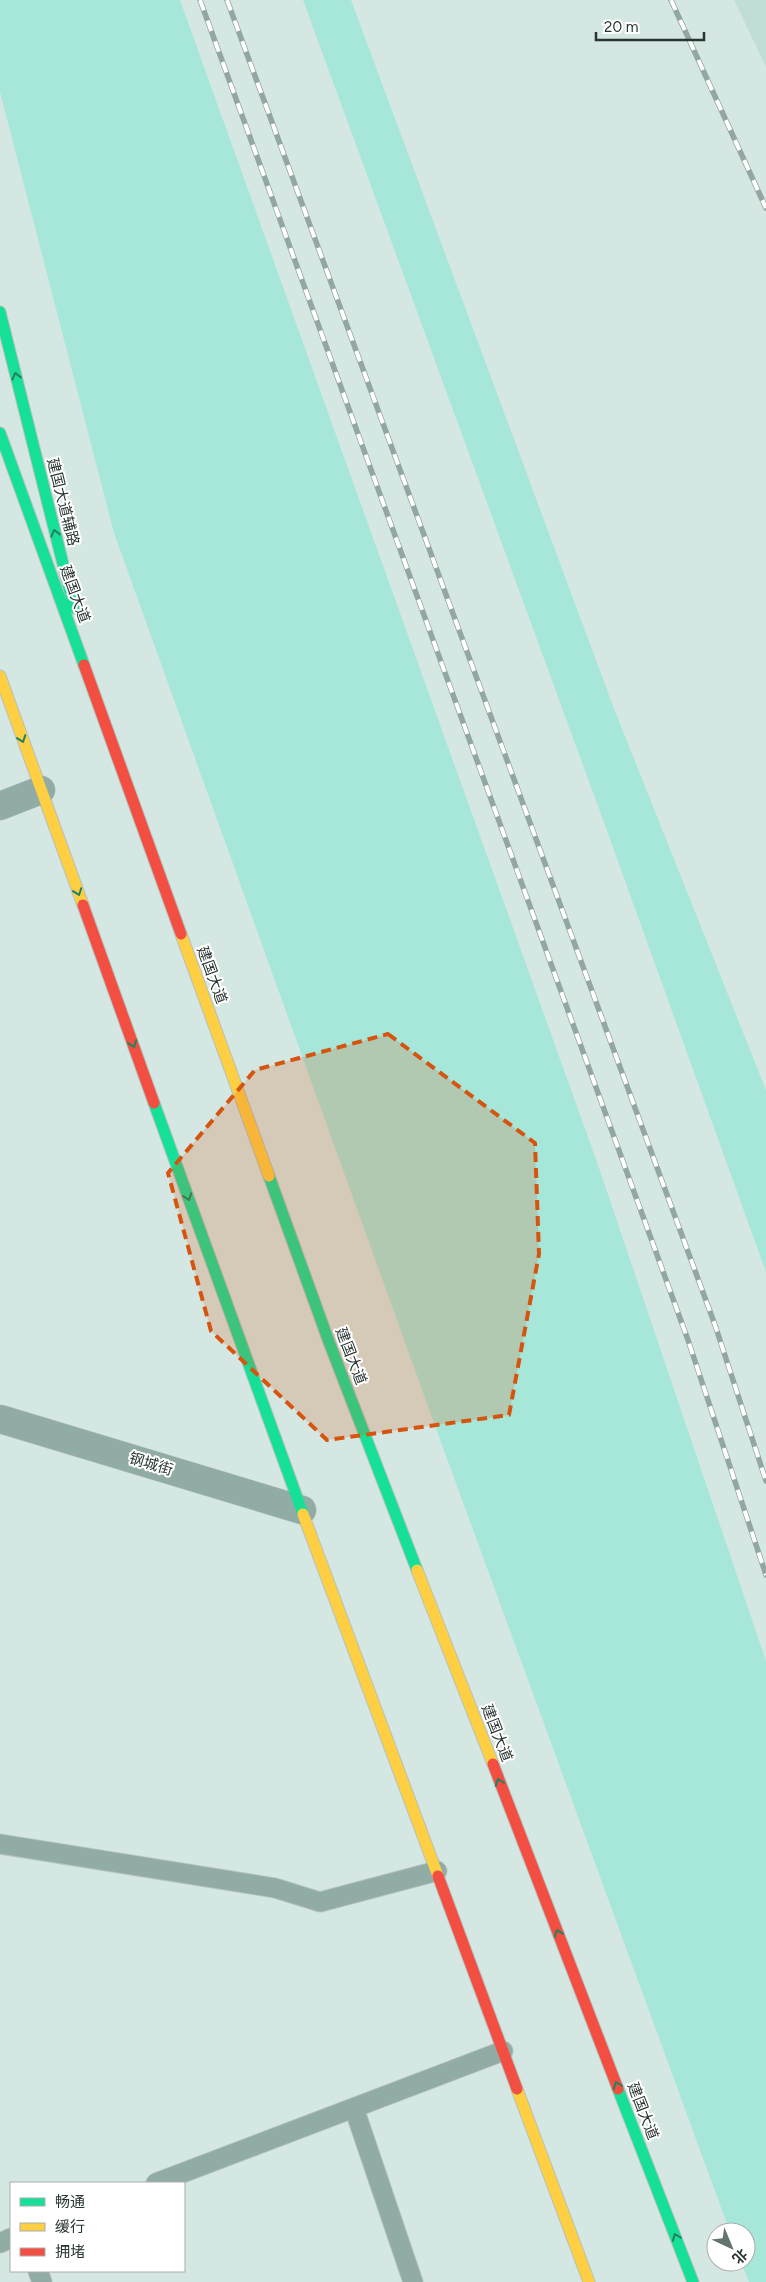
<svg xmlns="http://www.w3.org/2000/svg" width="766" height="2282" font-family="Figtree,'Noto Sans SC',sans-serif">
  <style>
    .built { fill: #c1ded6 }
    .green { fill: #a7e7d9 }
    .lines { fill: none; stroke-linecap: round; stroke-linejoin: round }
    .lane-casing { stroke: #b4c2be; stroke-width: 21 }
    .street-casing { stroke: #b4c2be; stroke-width: 29 }
    .fast-casing { stroke: #b4c2be; stroke-width: 13 }
    .slow-casing { stroke: #b4c2be; stroke-width: 13 }
    .jam-casing { stroke: #b4c2be; stroke-width: 13 }
    .lane { stroke: #91aba5; stroke-width: 19 }
    .street { stroke: #91aba5; stroke-width: 28 }
    .fast { stroke: #16e098; stroke-width: 11 }
    .slow { stroke: #ffcf43; stroke-width: 11 }
    .jam { stroke: #f24e42; stroke-width: 11 }
    .rail-casing { stroke: #94a6a1; stroke-width: 5.5 }
    .rail { stroke: #fff; stroke-width: 4; stroke-dasharray: 11; stroke-linecap: butt }
    .oneway { stroke: #208260 }
    .marked { fill: #d55510; fill-opacity: 0.2; stroke: #d55510; stroke-width: 4; stroke-dasharray: 10 6; stroke-linejoin: round }
    .labels { text-anchor: middle; stroke-width: 4; stroke-linejoin: round; paint-order: stroke }
    .street-label { font-size: 15px; fill: #293532; stroke: #fff }
  </style>
  <rect width="100%" height="100%" fill="#d5e7e2"/>
  <!-- built -->
  <path class="built" d="M734,0H766V67Z"/>
  <!-- green -->
  <path class="green" d="M0,0H180L597,1162L766,1661V2282H749L741,2262H746V2232H730L438,1434L114,533L0,92Z
    M303,0H351L613,706L766,1090V1272L606,828Z"/>
  <g class="lines">
    <!-- lane casing -->
    <g class="lane-casing">
      <path id="lane" d="M0,1844L275,1888L320,1902L437,1871
        M354,2108L413,2282
        M156,2183L503,2051
        M0,2243L11,2238
        M38,2271L42,2282"/>
    </g>
    <!-- street casing -->
    <g class="street-casing">
      <path id="street" d="M0,806L41,790
        M0,1419L302,1510"/>
    </g>
    <!-- fast casing -->
    <g class="fast-casing">
      <path id="fast" d="M0,312L74,608
        M0,433L84,665
        M154,1103L303,1514
        M269,1176L329,1342L417,1570
        M618,2089L693,2282"/>
    </g>
    <!-- slow casing -->
    <g class="slow-casing">
      <path id="slow" d="M0,676L83,905
        M181,934L269,1176
        M303,1514L438,1876
        M417,1570L493,1764
        M517,2089L589,2282"/>
    </g>
    <!-- jam casing -->
    <g class="jam-casing">
      <path id="jam" d="M84,665L181,934
        M83,905L154,1103
        M493,1764L618,2089
        M438,1876L517,2089"/>
    </g>
    <!-- lane -->
    <use href="#lane" class="lane"/>
    <!-- street -->
    <use href="#street" class="street"/>
    <!-- fast -->
    <use href="#fast" class="fast"/>
    <!-- slow -->
    <use href="#slow" class="slow"/>
    <!-- jam -->
    <use href="#jam" class="jam"/>
    <!-- rail casing -->
    <g class="rail-casing">
      <path id="rail" d="M200,0L688,1340L766,1575
        M227,0L715,1325L766,1481
        M671,0L766,208"/>
    </g>
    <!-- rail -->
    <use href="#rail" class="rail"/>
  </g>
  <!-- one-way arrows -->
  <defs><path id="oneway-chevron" d="M-2-3.5L2.5 0L-2 3.5" fill="none" stroke-width="1.6" stroke-linecap="round" stroke-linejoin="round" transform="scale(1.25)"/></defs>
  <g class="oneway">
    <use href="#oneway-chevron" transform="translate(16 376) rotate(-104)"/>
    <use href="#oneway-chevron" transform="translate(55 533) rotate(-104)"/>
    <use href="#oneway-chevron" transform="translate(22 739) rotate(70)"/>
    <use href="#oneway-chevron" transform="translate(78 892) rotate(70)"/>
    <use href="#oneway-chevron" transform="translate(133 1044) rotate(70)"/>
    <use href="#oneway-chevron" transform="translate(188 1197) rotate(70)"/>
    <use href="#oneway-chevron" transform="translate(499 1782) rotate(-111)"/>
    <use href="#oneway-chevron" transform="translate(558 1933) rotate(-111)"/>
    <use href="#oneway-chevron" transform="translate(617 2085) rotate(-111)"/>
    <use href="#oneway-chevron" transform="translate(676 2237) rotate(-111)"/>
  </g>
  <!-- marked area -->
  <path class="marked" d="M388,1034L535,1143L539,1254L509,1415L327,1440L211,1331L168,1173L255,1070Z"/>
  <g class="labels">
    <!-- street labels -->
    <g class="street-label">
      <text transform="translate(63 502) rotate(76)" y="5">建国大道辅路</text>
      <text transform="translate(75 594) rotate(70)" y="5">建国大道</text>
      <text transform="translate(212 975) rotate(70)" y="5">建国大道</text>
      <text transform="translate(351 1356) rotate(69)" y="5">建国大道</text>
      <text transform="translate(151 1464) rotate(17)" y="5">钢城街</text>
      <text transform="translate(497 1733) rotate(69)" y="5">建国大道</text>
      <text transform="translate(643 2111) rotate(69)" y="5">建国大道</text>
    </g>
  </g>
  <!-- legend -->
  <rect x="10" y="2182" width="175" height="90" fill="#ffffff" stroke="#a9aead"/>
  <rect x="20" y="2198" width="25" height="8" fill="#16e098" stroke="#a9aead"/>
  <text x="55" y="2207" font-size="15" fill="#293532">畅通</text>
  <rect x="20" y="2223" width="25" height="8" fill="#ffcf43" stroke="#a9aead"/>
  <text x="55" y="2232" font-size="15" fill="#293532">缓行</text>
  <rect x="20" y="2248" width="25" height="8" fill="#f24e42" stroke="#a9aead"/>
  <text x="55" y="2257" font-size="15" fill="#293532">拥堵</text>
  <!-- north arrow -->
  <g transform="translate(731 2247) rotate(136)"><circle r="24" fill="#ffffff" stroke="#a9aead"/>
  <path d="M0-4L9 19L0 12L-9 19Z" fill="#657370"/>
  <text y="-8" font-size="14" font-weight="bold" text-anchor="middle" fill="#293532">北</text>
  </g>
  <!-- scale -->
  <path d="M596 32v8h108v-8" fill="none" stroke="#293532" stroke-width="2.5"/>
  <text x="604" y="32" font-size="15" fill="#293532" stroke="#ffffff" stroke-width="4" paint-order="stroke">20 m</text>
</svg>
